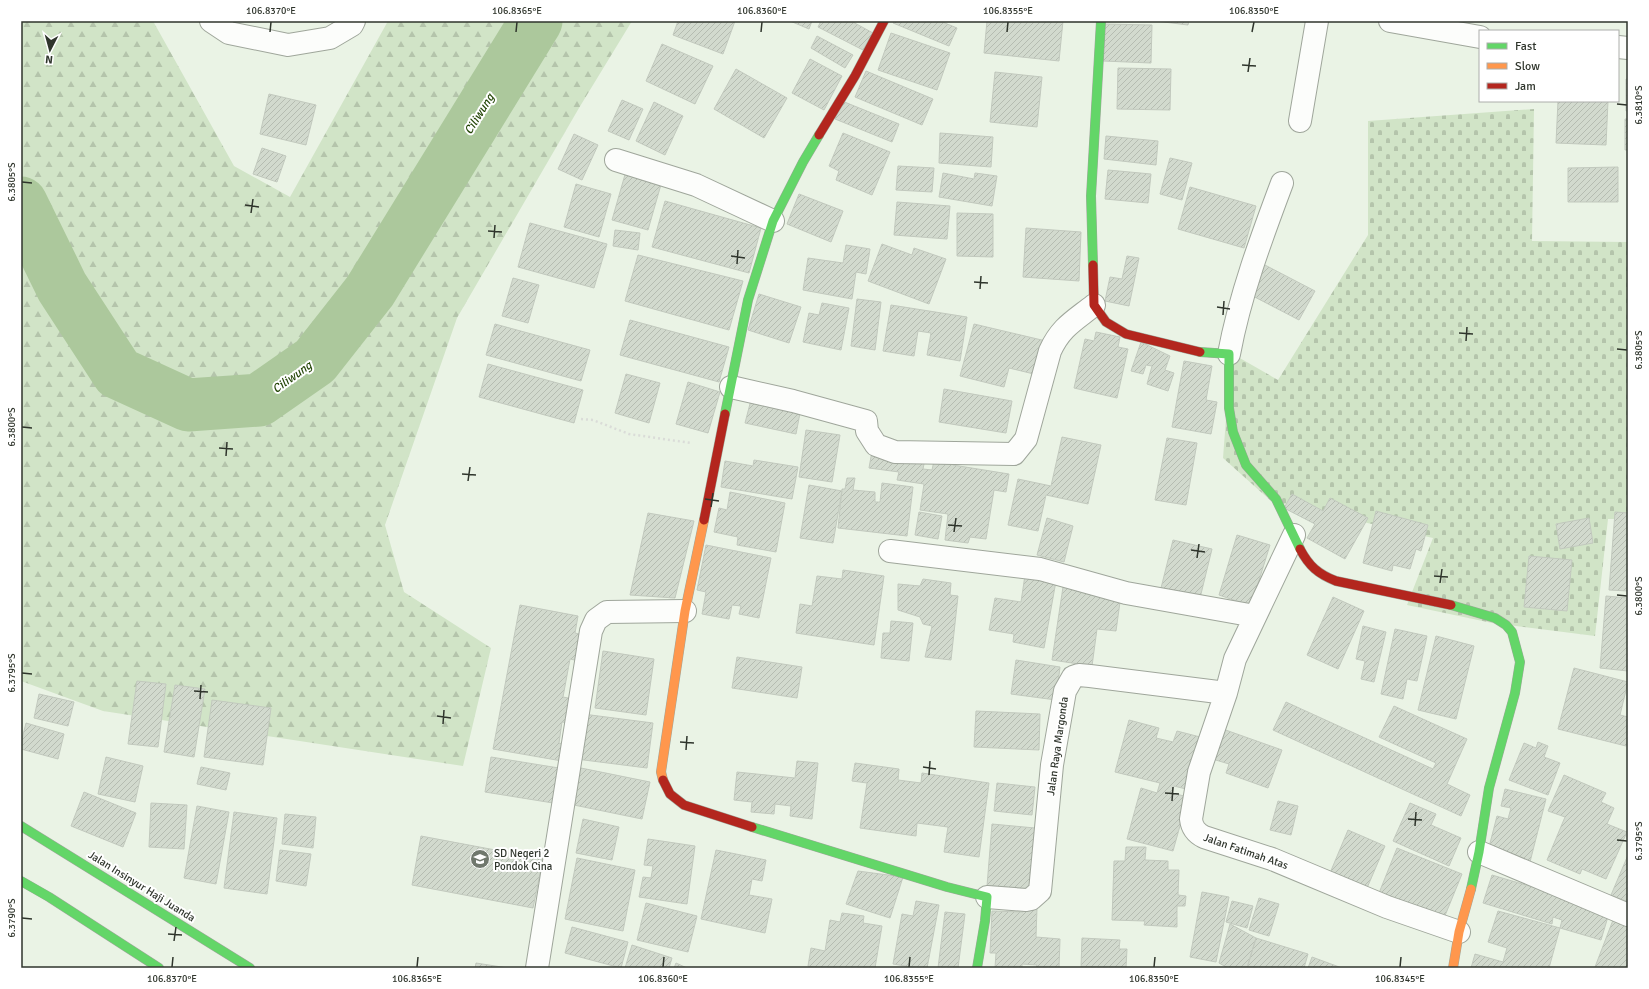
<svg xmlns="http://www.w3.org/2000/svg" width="1649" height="989" font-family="Signika,sans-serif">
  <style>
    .forest { fill: url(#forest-firs) }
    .cemetery { fill: url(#cemetery-stones) }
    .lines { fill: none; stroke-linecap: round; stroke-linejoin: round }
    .river { stroke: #acc89c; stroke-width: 53 }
    .building { fill: url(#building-hatch); stroke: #c2c9be }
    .street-casing { stroke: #9fa69b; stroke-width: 24 }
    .fast-casing { stroke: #9fa69b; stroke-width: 10 }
    .slow-casing { stroke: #9fa69b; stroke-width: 10 }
    .jam-casing { stroke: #9fa69b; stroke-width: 10 }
    .path { stroke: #dadcd8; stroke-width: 2.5; stroke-dasharray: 2 3; stroke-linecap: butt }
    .street { stroke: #fcfdfb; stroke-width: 22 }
    .fast { stroke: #63d668; stroke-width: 9 }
    .slow { stroke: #ff974d; stroke-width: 9 }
    .jam { stroke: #b3261e; stroke-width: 9 }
    .ticks { fill: none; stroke: #2f352c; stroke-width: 1.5 }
    .labels { text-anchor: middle; stroke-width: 4; stroke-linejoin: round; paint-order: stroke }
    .street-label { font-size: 11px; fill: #2f352c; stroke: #fff }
    .poi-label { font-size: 11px; fill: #2f352c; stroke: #fff; text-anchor: start }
    .water-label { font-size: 12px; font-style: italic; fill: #244607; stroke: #fff }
    .neatline { fill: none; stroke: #2f352c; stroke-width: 1.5 }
    .ticks-label { font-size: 10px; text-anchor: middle; fill: #2f352c }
  </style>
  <defs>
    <pattern id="forest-firs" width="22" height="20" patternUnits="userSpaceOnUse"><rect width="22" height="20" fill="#d1e4c7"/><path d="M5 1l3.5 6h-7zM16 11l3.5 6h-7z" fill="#b4c4ab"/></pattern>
    <pattern id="cemetery-stones" width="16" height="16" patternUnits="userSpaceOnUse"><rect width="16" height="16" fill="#d1e4c7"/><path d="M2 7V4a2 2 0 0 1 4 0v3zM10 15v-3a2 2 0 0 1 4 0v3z" fill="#b4c4ab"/></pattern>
    <pattern id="building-hatch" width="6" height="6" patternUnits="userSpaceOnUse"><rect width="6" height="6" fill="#d2dace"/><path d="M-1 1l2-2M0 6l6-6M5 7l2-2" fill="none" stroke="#b5bcb1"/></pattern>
  </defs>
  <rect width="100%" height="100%" fill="#eaf3e5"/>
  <!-- forest -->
  <path class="forest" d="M21,21H153L234,166L290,197L388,21H632L579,108L457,318L385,525L404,592L491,648L463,766L103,711L21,681Z"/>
  <!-- cemetery -->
  <path class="cemetery" d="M1534,109L1532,241L1628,242V519H1608L1595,636L1492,623L1407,605L1433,538L1271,501L1223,458L1231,353L1278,380L1368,235V121Z"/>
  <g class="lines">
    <!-- river -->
    <path class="river" d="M21,203L62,287L118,373L188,405L259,400L315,361L370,291L536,21"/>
  </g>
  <!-- building -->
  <path class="building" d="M678,21H735L723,54L673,35Z
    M790,21H812L809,29Z
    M821,21H851L873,33L863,50L818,27Z
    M894,21H940L957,28L949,46L893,23Z
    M987,21H1063L1059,61L984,53Z
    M1156,21H1189L1188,25Z
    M1104,24L1152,25L1151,63L1103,61Z
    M891,33L950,53L937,90L878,70Z
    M817,36L853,55L845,68L811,48Z
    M662,44L713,66L695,104L646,81Z
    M810,59L842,76L824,110L792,93Z
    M1118,68L1171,69L1170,110L1117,109Z
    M736,69L787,98L764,138L714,109Z
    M866,71L933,99L922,125L855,97Z
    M995,72L1042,77L1037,127L990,122Z
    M1626,79H1628V111H1626Z
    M269,94L316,105L306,145L260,134Z
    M622,100L643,109L629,140L608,131Z
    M842,101L899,124L892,142L835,119Z
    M1558,101H1608L1606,145L1556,143Z
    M654,102L683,116L665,155L636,141Z
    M1625,119H1628V150H1625Z
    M843,133L890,152L872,195L836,180L839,171L829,166Z
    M940,133L993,137L991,167L939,163Z
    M574,134L598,145L582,180L558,169Z
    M1106,136L1158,141L1156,165L1104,159Z
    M262,148L286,156L277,182L253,174Z
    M1170,158L1192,163L1182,200L1160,194Z
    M898,166L934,168L932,192L896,190Z
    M1618,167V202H1568V168Z
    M1108,170L1151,174L1148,203L1105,199Z
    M626,171L662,181L648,230L612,220Z
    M943,173L974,179L975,173L997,176L992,206L939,197Z
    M576,184L611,194L599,237L564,227Z
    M1190,187L1256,206L1244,248L1178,229Z
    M799,194L843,211L831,242L787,224Z
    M665,201L761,228L749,273L652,247Z
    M897,202L950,206L947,239L894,235Z
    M957,213L993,214V257L957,256Z
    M530,223L607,244L594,288L518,267Z
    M1026,228L1081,232L1079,281L1023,277Z
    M615,230L640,233L638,250L613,246Z
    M882,244L912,255L914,248L946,259L929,304L868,281Z
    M846,245L870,249L866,274L856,272L852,299L803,290L808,258L843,263Z
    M638,255L743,281L729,330L625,301Z
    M1127,256L1139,258L1129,306L1105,301L1110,277L1122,279Z
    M1263,264L1315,291L1299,320L1247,293Z
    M513,278L539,285L528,323L502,316Z
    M759,294L801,307L789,343L748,330Z
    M857,299L881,302L875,350L851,346Z
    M822,303L849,308L841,350L803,342L809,313L819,315Z
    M891,305L967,317L960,361L927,355L931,333L918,331L914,356L883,351Z
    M630,320L729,347L719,382L620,355Z
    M495,324L590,350L581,381L486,355Z
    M974,324L1046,341L1038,375L1009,368L1004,387L960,376Z
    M1096,332L1120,337L1118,347L1128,349L1117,398L1074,388L1085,339L1094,341Z
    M1141,342L1170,356L1165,370L1174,373L1168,391L1147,384L1152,366L1146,365L1143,374L1131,371Z
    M1184,361L1212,366L1206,400L1217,402L1211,434L1172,427Z
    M488,364L583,390L574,423L479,397Z
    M626,374L660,383L649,423L615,413Z
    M688,382L720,392L708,433L676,424Z
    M944,389L1012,401L1006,433L939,422Z
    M752,396L801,408L796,434L745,423Z
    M806,430L840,435L832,482L799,477Z
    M1062,437L1101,445L1088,504L1046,495L1038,531L1008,525L1018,479L1051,486Z
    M1167,438L1197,443L1186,505L1155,500Z
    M872,451L925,459L923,469L932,470L935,456L954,459L953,465L1009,474L1006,492L994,490L986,539L970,537L968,543L945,540L948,514L920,510L924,484L897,480L899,472L869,468Z
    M754,460L798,467L792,499L721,487L725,461L753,466Z
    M847,478H855L853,490L875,492V502H880L882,483L913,487L907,536L838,528L842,489H845Z
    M809,485L842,491L833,543L800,538Z
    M730,492L785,503L776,552L737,545L738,537L714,532L719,508L727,510Z
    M1292,494L1323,511L1330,498L1368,518L1345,559L1307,538L1315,524L1284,508Z
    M1376,511L1428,525L1421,551L1416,549L1410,569L1393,565L1392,571L1363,563Z
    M919,512L942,516L938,539L915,535Z
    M1615,512L1628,513V591L1609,590Z
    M648,513L694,521L675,598L630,595Z
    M1047,518L1073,526L1064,562L1037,555Z
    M1589,518L1593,543L1560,549L1556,524Z
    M1237,535L1270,545L1251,606L1219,595Z
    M1173,540L1212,549L1200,598L1161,588Z
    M706,545L771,558L759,618L739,614L741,606L732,605L729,619L702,614L706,592L697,590Z
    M1529,556L1572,560L1567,611L1524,607Z
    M843,570L884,576L874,645L796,633L800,604L812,606L817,576L842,579Z
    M1025,575L1056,581L1044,648L1013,642L1014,634L989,630L995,598L1021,602Z
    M923,579L951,583L950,595L958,596L951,660L925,657L932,626L923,624L920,617L898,610V584L920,586Z
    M1063,587L1121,595L1116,631L1097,629L1092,666L1052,660Z
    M1606,596L1628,598V671L1600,668Z
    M1333,597L1364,611L1338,669L1307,655Z
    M520,605L578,616L575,633L583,635L579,661L570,659L563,697L573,699L569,723L562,722L559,743L566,745L562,761L493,749Z
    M891,621L913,623L909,661L881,658L883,633H890Z
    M1363,626L1386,632L1374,682L1361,679L1365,661L1356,659Z
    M1395,629L1427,636L1417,681L1407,679L1403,699L1381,694Z
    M1436,636L1474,646L1456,719L1418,710Z
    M603,651L654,659L646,715L595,708Z
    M737,657L802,667L797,698L732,688Z
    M1016,660L1060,667L1056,700L1011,694Z
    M1574,668L1628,682L1620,715L1628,717V740L1626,746L1558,729Z
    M137,681L166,684L158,747L128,744Z
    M175,685L205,689L194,757L164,752Z
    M39,694L74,702L68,726L34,718Z
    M212,700L271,708L263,765L204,757Z
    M1286,702L1433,769L1436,763L1379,737L1394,706L1467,739L1447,784L1470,795L1461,816L1273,730Z
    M976,711L1040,714L1039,750L974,747Z
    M583,714L653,723L647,768L576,759Z
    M1129,720L1159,728L1156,738L1173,742L1177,731L1204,738L1190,790L1174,786L1172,793L1188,797L1173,851L1127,839L1141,788L1157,793L1160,783L1115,772Z
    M26,723L64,734L58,759L21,749V743Z
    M1220,728L1282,750L1268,788L1226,773L1229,764L1209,758Z
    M1538,742L1548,746L1544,757L1560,763L1548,795L1509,780L1524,743L1536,748Z
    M106,757L143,766L135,802L98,794Z
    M491,757L559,768L553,803L485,792Z
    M797,761L818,763L812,819L790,816L791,806L775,804L774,814L751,812L752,802L734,800L737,772L795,778Z
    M855,763L899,769L898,780L921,783L922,773L989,783L979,857L944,852L948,827L917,823L916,836L860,828L867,783L852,781Z
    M201,767L230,773L226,790L197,784Z
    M576,767L650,782L642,819L569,804Z
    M1564,775L1606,793L1601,802L1614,808L1607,824L1627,832L1606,879L1582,869L1580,874L1547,860L1565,817L1548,811Z
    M997,783L1035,787L1032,815L994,811Z
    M1505,789L1546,799L1530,862L1488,851L1497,816L1508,819L1511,808L1501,806Z
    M84,792L136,813L123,847L71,826Z
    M1278,801L1298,806L1291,835L1270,830Z
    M151,803L187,805L184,849L149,847Z
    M1410,803L1436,814L1431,825L1461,838L1449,866L1393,841Z
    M197,806L229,812L216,884L184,878Z
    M234,812L277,818L267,894L224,888Z
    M285,814L316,817L313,848L282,844Z
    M583,819L619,827L612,860L576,853Z
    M992,824L1035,828L1030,889L987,886Z
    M1348,830L1385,846L1367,888L1330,873Z
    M421,836L543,859L533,908L412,885Z
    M648,839L695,846L687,904L639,897L643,877L651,878L653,866L644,865Z
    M1126,847H1146L1145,860L1168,861V870H1179L1178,895L1186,896L1185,906H1177V927L1144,925L1145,921L1112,920L1114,861H1125Z
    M1397,848L1462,874L1442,923L1377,898Z
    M280,850L311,854L306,886L276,881Z
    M716,850L766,860L762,881L752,879L749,895L772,899L765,933L701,919Z
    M1628,855V902L1611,895Z
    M577,858L635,870L623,931L565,919Z
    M858,871L903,877L890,918L846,904Z
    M1492,875L1610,910L1601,940L1560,928L1562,920L1553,917L1552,924L1483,903Z
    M1202,892L1229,897L1216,962L1190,957Z
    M1259,898L1279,904L1269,936L1249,930Z
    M916,901L939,905L927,968H917L893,964L902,914L913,916Z
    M1232,901L1253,906L1247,928L1226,922Z
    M646,903L697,916L688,952L637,940Z
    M1023,908H1037L1036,937L1060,939L1059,968H1036L1037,965L1022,964V968H995L996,953H990L992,911L1023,912Z
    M1498,911L1560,928L1549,968H1471L1475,954L1503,962L1507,948L1488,942Z
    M945,912L965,914L958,968H938Z
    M842,913L864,916L863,923L882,926L875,968H821L808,966L811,948L825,951L830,920L840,922Z
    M1613,920L1628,925V968H1597L1595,967Z
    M1230,924L1256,938L1247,968H1228L1219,963Z
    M572,927L628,942L621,968L565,953Z
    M1082,938L1120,940L1119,949H1127L1126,968L1081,967Z
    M1256,938L1308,954L1304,968H1247Z
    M632,945L672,958L669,968H625Z
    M1312,957L1342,968H1308Z
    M476,963L508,968H475Z
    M676,963L687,968H674Z"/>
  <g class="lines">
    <!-- street casing -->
    <g class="street-casing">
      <path id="street" d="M211,21L229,33L288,45L330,38L352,25L354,21
        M1390,21L1480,37
        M1618,47L1628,48
        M1300,121L1317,21
        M616,160L696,185L773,221
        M1229,354C1240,295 1261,239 1282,183
        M731,387L793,401L866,421L867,431L876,445L895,452L1014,454L1026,439L1050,351C1061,327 1074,321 1094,305
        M1294,535L1235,659L1226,693L1199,772L1191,819C1192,828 1196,833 1204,837L1272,859L1387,907L1459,932
        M890,551L1040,569L1126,593L1255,616
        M1479,852L1628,915
        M987,897L1026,900L1031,899L1040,891L1052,765L1065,691L1073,677L1079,675L1090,676L1226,693
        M537,968L591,631L596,620L607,612L685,611"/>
    </g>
    <!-- fast casing -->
    <g class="fast-casing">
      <path id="fast" d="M1093,265L1091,196L1101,21
        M1200,352L1229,354V408L1233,432L1246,465L1276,499L1300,549
        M725,414L748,300L773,221L803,162L819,135
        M1451,605L1495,618L1506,625L1512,632L1520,662L1515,693L1489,788L1479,852L1471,889
        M21,826L250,968
        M752,827L947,887L987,897L985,921L977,968
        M21,881L49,897L159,968"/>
    </g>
    <!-- slow casing -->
    <g class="slow-casing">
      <path id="slow" d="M663,780L661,772L685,611L704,520
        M1453,968L1459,932L1471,889"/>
    </g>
    <!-- jam casing -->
    <g class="jam-casing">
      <path id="jam" d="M819,135L855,76L884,21
        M1093,265L1094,305L1106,322L1126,334L1200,352
        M704,520L725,414
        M1300,549C1309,566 1318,574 1336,581L1451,605
        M663,780L670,794L684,805L752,827"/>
    </g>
    <!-- path -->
    <path class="path" d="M581,419L593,420L629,434L691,443"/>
    <!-- street -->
    <use href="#street" class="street"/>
    <!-- fast -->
    <use href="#fast" class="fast"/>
    <!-- slow -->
    <use href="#slow" class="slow"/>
    <!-- jam -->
    <use href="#jam" class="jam"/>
  </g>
  <!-- ticks -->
  <path class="ticks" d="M270,32L271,22M516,32L517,22M761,32L762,22M1007,32L1008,22M1252,32L1254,22M1242,65L1256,66M1248,72L1250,58M1617,104L1627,105M22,182L32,183M245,205L259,207M251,213L253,199M488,231L502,232M494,238L495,225M731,256L745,258M737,264L738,250M974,282L988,283M980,289L981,276M1217,307L1230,309M1223,315L1224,301M1459,333L1473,334M1466,341L1467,327M1617,349L1627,350M22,427L32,428M219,448L233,449M226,456L227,442M462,474L476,475M468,481L470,467M705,499L719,501M711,507L713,493M948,525L962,526M954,532L956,518M1191,550L1205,552M1197,558L1199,544M1434,576L1448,577M1440,583L1442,569M1617,595L1627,596M22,673L32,674M194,691L208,692M200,699L201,685M437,716L451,718M443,724L444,710M680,742L694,743M686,750L687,736M923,767L936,769M929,775L930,761M1165,793L1179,794M1172,801L1173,787M1408,819L1422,820M1415,826L1416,812M1617,840L1627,841M22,918L32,919M168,934L182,935M174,941L176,927M172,967L173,957M417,967L418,957M663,967L664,957M909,967L910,957M1154,967L1155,957M1400,967L1401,957"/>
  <!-- icons -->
  <defs>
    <g id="school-disc" transform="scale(1)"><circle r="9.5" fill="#70786d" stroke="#fff"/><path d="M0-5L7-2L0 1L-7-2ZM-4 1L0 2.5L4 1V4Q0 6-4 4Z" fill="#fff"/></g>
  </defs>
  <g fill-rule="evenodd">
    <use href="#school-disc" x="480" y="859"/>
  </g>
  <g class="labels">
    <!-- street labels -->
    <g class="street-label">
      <text transform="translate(1057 746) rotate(-82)" y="4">Jalan Raya Margonda</text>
      <text transform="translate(1246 851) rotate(19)" y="4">Jalan Fatimah Atas</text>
      <text transform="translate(142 886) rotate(32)" y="4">Jalan Insinyur Haji Juanda</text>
    </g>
    <!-- poi labels -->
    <g class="poi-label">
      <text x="494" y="857">SD Negeri 2<tspan x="494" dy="13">Pondok Cina</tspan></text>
    </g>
    <!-- water labels -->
    <g class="water-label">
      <text transform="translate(479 114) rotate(-58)" y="4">Ciliwung</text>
      <text transform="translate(292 377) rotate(-36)" y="4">Ciliwung</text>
    </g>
  </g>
  <!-- border -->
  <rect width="1649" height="989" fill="none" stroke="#ffffff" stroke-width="44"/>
  <!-- legend -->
  <rect x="1479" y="30" width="140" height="72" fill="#ffffff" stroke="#acaeab"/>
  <rect x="1487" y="43" width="20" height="6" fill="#63d668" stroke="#acaeab"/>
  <text x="1515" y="50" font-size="12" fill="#2f352c">Fast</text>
  <rect x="1487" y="63" width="20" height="6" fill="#ff974d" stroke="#acaeab"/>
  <text x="1515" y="70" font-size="12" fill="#2f352c">Slow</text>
  <rect x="1487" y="83" width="20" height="6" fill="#b3261e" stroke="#acaeab"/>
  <text x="1515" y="90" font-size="12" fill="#2f352c">Jam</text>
  <!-- north arrow -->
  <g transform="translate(50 50) rotate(186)" stroke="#ffffff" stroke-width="3" paint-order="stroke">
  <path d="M0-3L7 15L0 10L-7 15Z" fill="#2f352c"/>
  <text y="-6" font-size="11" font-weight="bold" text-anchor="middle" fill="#2f352c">N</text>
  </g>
  <rect x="22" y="22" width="1605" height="945" class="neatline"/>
  <g class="ticks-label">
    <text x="271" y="14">106.8370°E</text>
    <text x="517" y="14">106.8365°E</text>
    <text x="762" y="14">106.8360°E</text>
    <text x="1008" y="14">106.8355°E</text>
    <text x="1254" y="14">106.8350°E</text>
    <text transform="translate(1638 105) rotate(-90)" y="4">6.3810°S</text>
    <text transform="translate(11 182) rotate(-90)" y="4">6.3805°S</text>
    <text transform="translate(1638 350) rotate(-90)" y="4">6.3805°S</text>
    <text transform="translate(11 427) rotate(-90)" y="4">6.3800°S</text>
    <text transform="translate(1638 596) rotate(-90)" y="4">6.3800°S</text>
    <text transform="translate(11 673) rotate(-90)" y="4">6.3795°S</text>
    <text transform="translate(1638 841) rotate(-90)" y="4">6.3795°S</text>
    <text transform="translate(11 918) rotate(-90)" y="4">6.3790°S</text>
    <text x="172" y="982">106.8370°E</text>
    <text x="417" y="982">106.8365°E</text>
    <text x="663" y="982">106.8360°E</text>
    <text x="909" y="982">106.8355°E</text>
    <text x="1154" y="982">106.8350°E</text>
    <text x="1400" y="982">106.8345°E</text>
  </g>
</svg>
